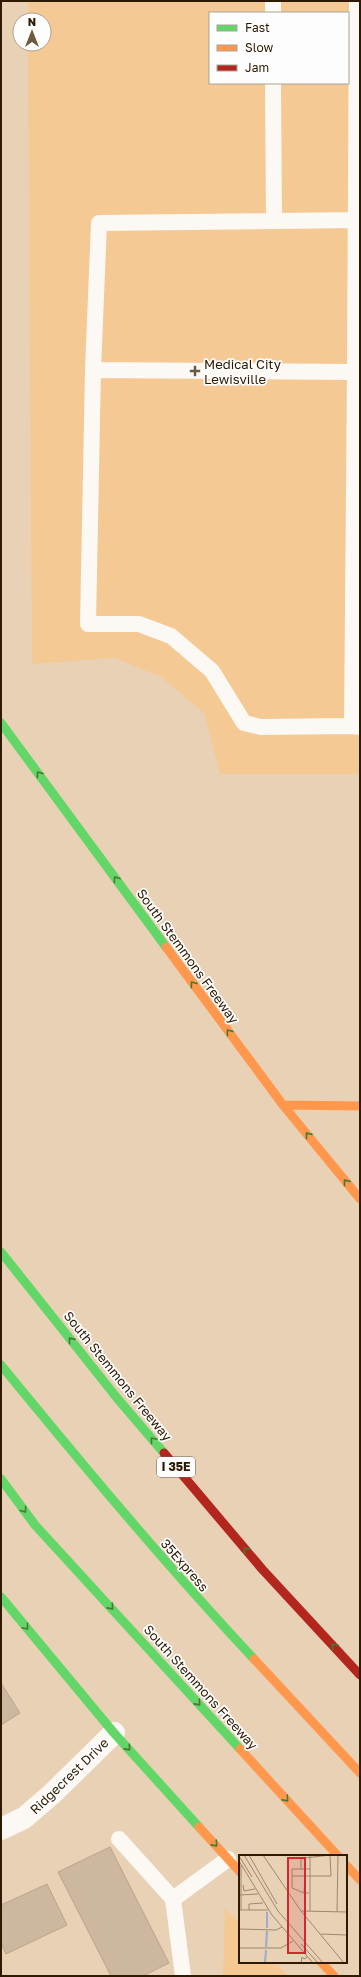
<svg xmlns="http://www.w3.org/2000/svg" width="361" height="1977" font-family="'Golos Text',sans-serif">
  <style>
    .built { fill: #f4c994; fill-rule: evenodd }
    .building { fill: #cdb89f; stroke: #b9a58c }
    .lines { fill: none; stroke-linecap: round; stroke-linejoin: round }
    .lane { stroke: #fcf8f4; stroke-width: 16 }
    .street { stroke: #fcf8f4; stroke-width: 22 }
    .fast { stroke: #63d668; stroke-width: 9 }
    .slow { stroke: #ff974d; stroke-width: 9 }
    .jam { stroke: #b3261e; stroke-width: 9 }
    .oneway { stroke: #487834 }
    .poi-dot { fill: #6e5a3f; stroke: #fdfdfd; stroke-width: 1.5 }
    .labels { text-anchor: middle; stroke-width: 3.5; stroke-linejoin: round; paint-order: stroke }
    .shield { fill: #fdfdfd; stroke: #6b5e4c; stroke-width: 1 }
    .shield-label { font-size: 12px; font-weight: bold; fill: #2d1a00 }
    .poi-label { font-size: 13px; fill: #2d1a00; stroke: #fdfdfd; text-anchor: start }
    .street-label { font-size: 13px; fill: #2d1a00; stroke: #fdfdfd }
    .inset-river { fill: none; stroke: #95afcc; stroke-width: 2 }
    .inset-road { fill: none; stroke: #9d886d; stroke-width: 1 }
    .view { fill: #d62828; fill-opacity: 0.15; stroke: #d62828; stroke-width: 2 }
    .inset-edge { fill: none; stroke: #2d1a00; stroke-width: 2 }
  </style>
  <rect width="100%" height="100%" fill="#e8d1b5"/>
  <!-- built -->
  <path class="built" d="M28,1H360V774H220L204,713L160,676L114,658L32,664L28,44H44V20H28ZM210,13H348V83H210Z
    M225,1908L240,1924V1962H275L288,1976H223Z"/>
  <!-- building -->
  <path class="building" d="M1,1683L20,1713L1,1725Z
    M110,1847L169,1963L143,1976H111L58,1872Z
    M47,1884L67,1925L6,1954L1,1943V1905Z"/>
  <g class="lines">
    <!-- lane -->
    <path class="lane" d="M273,1V13
      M357,1L355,372H360
      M273,83L274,221
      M93,370L99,223L360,220
      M352,726L261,727L244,723L212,671L171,636L139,624H88L93,370L355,372L352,726L360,727
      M119,1839L173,1899
      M183,1976L173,1899L228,1859"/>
    <!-- street -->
    <path class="street" d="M1,1829L24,1818L53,1793L114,1733"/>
    <!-- fast -->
    <path class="fast" d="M1,723L166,947
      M1,1252L117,1398L164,1453
      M1,1365C83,1465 166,1565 254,1659
      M1,1479L35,1525L240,1749
      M1,1597L114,1733L199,1827"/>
    <!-- slow -->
    <path class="slow" d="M166,947L283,1105L360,1199
      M283,1105L360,1106
      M254,1659L360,1773
      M240,1749L338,1856
      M199,1827L240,1872
      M346,1865L360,1880
      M321,1962L334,1976"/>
    <!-- jam -->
    <path class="jam" d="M164,1453L262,1569L360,1675"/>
  </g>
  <!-- one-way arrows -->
  <defs><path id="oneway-chevron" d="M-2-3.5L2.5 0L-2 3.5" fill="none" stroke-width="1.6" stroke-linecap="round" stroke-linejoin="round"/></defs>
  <g class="oneway">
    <use href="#oneway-chevron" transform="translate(39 774) rotate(-126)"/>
    <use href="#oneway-chevron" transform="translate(116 879) rotate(-126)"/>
    <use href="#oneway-chevron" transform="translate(193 984) rotate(-126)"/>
    <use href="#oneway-chevron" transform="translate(229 1032) rotate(-127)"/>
    <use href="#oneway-chevron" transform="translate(308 1135) rotate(-129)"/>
    <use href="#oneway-chevron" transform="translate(346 1182) rotate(-129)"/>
    <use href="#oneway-chevron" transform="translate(71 1340) rotate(-129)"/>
    <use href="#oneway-chevron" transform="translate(153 1440) rotate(-130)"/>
    <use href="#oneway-chevron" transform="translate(24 1510) rotate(53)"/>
    <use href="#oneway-chevron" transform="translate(246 1550) rotate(-130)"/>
    <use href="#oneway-chevron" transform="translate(111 1607) rotate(48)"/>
    <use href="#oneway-chevron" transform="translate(26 1627) rotate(50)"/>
    <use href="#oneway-chevron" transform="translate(334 1646) rotate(-133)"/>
    <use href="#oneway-chevron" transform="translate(198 1703) rotate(48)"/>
    <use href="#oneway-chevron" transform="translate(128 1748) rotate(48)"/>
    <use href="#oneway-chevron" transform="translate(286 1799) rotate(48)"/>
    <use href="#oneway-chevron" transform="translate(215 1844) rotate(48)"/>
  </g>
  <!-- markers -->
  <path class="poi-dot" d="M193 365h4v4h4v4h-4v4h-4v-4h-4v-4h4z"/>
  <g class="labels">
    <!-- shield labels -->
    <rect class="shield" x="157" y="1457" width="38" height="20" rx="3"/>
    <g class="shield-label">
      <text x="176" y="1471">I 35E</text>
    </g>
    <!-- poi labels -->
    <g class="poi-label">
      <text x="204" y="369">Medical City<tspan x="204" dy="15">Lewisville</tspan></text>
    </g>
    <!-- street labels -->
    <g class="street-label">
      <text transform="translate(188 956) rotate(54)" y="5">South Stemmons Freeway</text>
      <text transform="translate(118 1376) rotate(51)" y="5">South Stemmons Freeway</text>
      <text transform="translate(185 1565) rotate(49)" y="5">35Express</text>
      <text transform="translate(201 1687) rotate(48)" y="5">South Stemmons Freeway</text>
      <text transform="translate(69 1776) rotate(-44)" y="5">Ridgecrest Drive</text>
    </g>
  </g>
  <!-- overview -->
  <g transform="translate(239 1855)">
    <rect width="108" height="108" fill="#e8d1b5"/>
    <path class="inset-river" d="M28,57V73M27,92L28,76M26,108L27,95"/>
    <path class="inset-road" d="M5,0L39,56L84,108M10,0L38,49M24,0L62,56L105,108M91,0L92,21H66V3ZM0,1L13,22M0,6L33,60L74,108M62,14V3H66M53,21V14H71M4,30L5,36L16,34M65,38L53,33V21H66L65,38H70M1,40L19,39M0,55H29M2,55V10M10,55V49L24,48M63,56L108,57M71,56V0M98,57L99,0M0,74L37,75L43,72M82,79L108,80M62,89L79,108M0,93H42L54,86M62,108L63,102L65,104L68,102"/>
    <path class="view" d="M49,3H66V98H49Z"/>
    <rect width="108" height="108" class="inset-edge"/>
  </g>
  <!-- border -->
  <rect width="361" height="1977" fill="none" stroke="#2d1a00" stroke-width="4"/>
  <!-- legend -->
  <rect x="209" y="12" width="140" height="72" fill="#fdfdfd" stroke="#aaa298"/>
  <rect x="217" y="25" width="20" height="6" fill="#63d668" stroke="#aaa298"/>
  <text x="245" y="32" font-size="12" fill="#2d1a00">Fast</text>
  <rect x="217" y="45" width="20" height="6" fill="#ff974d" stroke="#aaa298"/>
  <text x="245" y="52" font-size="12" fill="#2d1a00">Slow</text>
  <rect x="217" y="65" width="20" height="6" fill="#b3261e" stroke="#aaa298"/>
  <text x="245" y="72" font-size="12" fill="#2d1a00">Jam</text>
  <!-- north arrow -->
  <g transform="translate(32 32)"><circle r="19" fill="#fdfdfd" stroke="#aaa298"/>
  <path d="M0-3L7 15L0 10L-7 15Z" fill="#6e5a3f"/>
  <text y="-6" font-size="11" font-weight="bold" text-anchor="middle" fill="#2d1a00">N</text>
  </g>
</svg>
